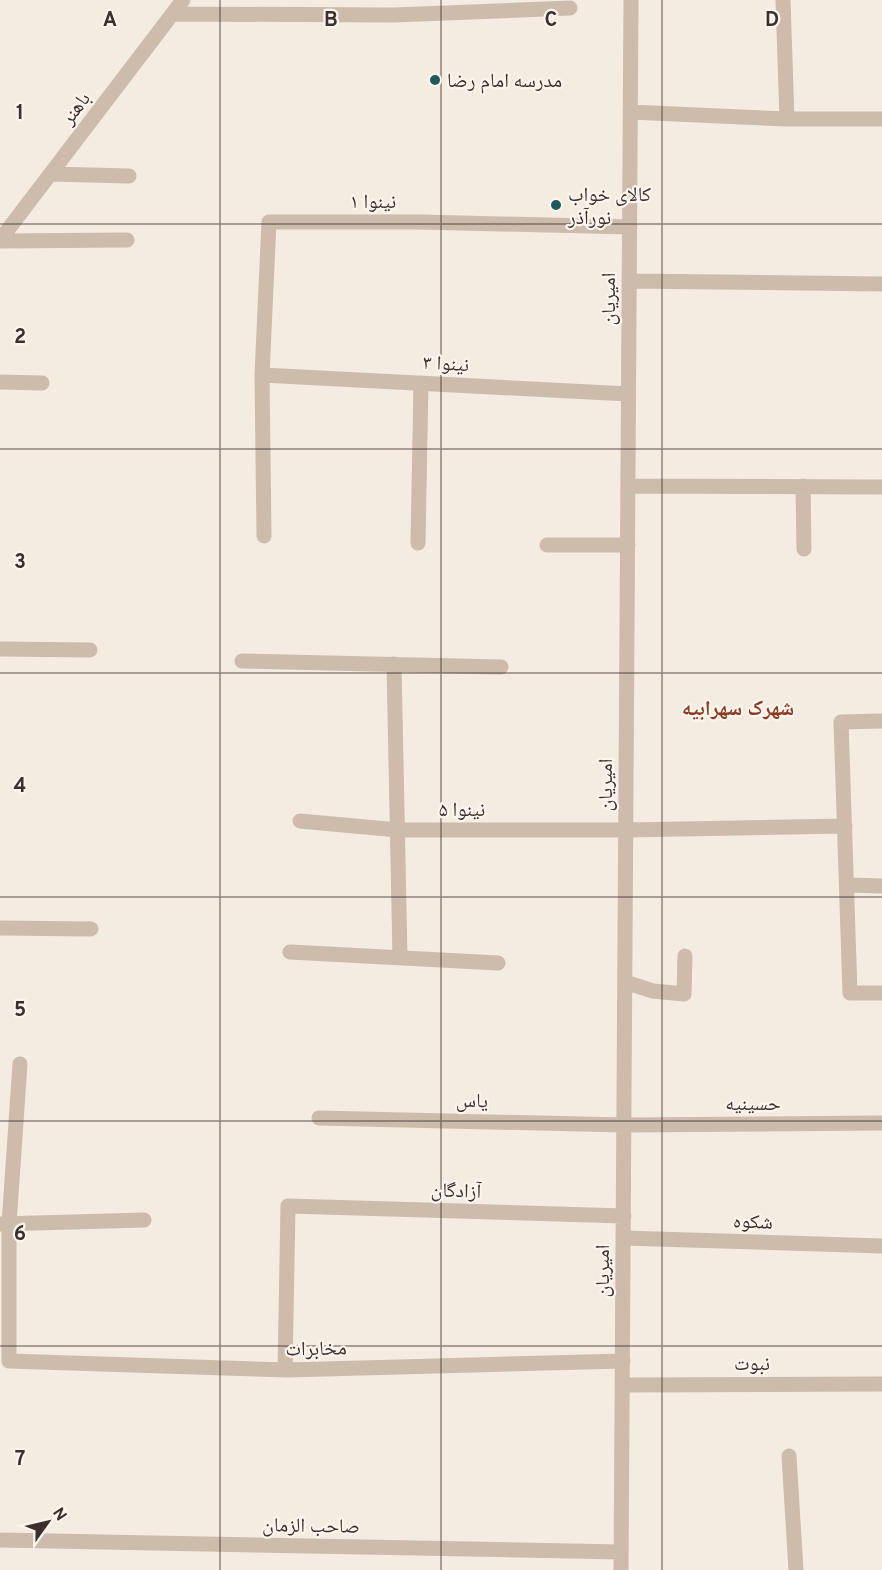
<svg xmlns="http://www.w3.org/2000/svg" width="882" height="1570" font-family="Overpass,'Noto Naskh Arabic',sans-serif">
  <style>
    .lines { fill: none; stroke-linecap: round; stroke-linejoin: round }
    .minor { stroke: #cdbbac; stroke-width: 15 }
    .grid { fill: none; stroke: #3b302b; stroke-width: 1.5; stroke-opacity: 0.55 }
    .poi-dot { fill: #1f5a5e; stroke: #fbf5ee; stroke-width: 2 }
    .labels { text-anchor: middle; stroke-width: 4.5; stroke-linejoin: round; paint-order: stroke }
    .poi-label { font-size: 20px; fill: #3b302b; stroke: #fbf5ee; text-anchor: start }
    .street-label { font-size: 20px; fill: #3b302b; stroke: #fbf5ee }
    .neighbourhood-label { font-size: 21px; font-weight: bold; fill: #8c3b22; stroke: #fbf5ee }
    .grid-label { font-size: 20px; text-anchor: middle; font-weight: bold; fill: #3b302b; stroke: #fbf5ee; stroke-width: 4.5; stroke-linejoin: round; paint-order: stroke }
  </style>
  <rect width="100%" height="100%" fill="#f4ebe1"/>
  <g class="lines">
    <!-- minor -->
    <path class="minor" d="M783,0L787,119
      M172,14L394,15L570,8
      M630,112L787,119H882
      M51,174L129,176
      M0,240L183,0
      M0,241L127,240
      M629,281L882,284
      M262,375L628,394
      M0,382L42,383
      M628,486L882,487
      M803,486L804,549
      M264,536L262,375L269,222H420L630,227
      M418,543L421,383
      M547,545H628
      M0,649L90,650
      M242,661L501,667
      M394,664L400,958
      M882,721L841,722L850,993H882
      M300,821L398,830H626L845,826
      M847,885L882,886
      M0,928L91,929
      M290,952L498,963
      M625,982L653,991L684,994L685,956
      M20,1064L9,1224V1361L287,1370L623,1361
      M319,1118L624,1125L882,1123
      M0,1224L144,1220
      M623,1238L882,1246
      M285,1370L288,1206L624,1216
      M623,1385L882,1384
      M789,1456L796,1570
      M0,1540L621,1552
      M621,1570L631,0"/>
  </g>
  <!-- grid -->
  <path class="grid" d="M220,0V1570M441,0V1570M662,0V1570M0,224H882M0,449H882M0,673H882M0,897H882M0,1121H882M0,1346H882"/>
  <!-- markers -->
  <g class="poi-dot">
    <circle cx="435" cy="80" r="6"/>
    <circle cx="556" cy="205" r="6"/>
  </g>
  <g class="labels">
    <!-- poi labels -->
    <g class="poi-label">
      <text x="447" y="87">مدرسه امام رضا</text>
      <text x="568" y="201">کالای خواب<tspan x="568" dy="23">نورآذر</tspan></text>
    </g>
    <!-- street labels -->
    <g class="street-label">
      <text transform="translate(75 108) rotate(-53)" y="7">باهنر</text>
      <text x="373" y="208">نینوا ۱</text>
      <text transform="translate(608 299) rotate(-90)" y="7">امیریان</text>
      <text transform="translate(446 363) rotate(3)" y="7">نینوا ۳</text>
      <text transform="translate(605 785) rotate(-90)" y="7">امیریان</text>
      <text x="462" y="816">نینوا ۵</text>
      <text transform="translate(472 1100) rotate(1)" y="7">یاس</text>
      <text x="753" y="1110">حسینیه</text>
      <text transform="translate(456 1190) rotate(2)" y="7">آزادگان</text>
      <text transform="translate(753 1221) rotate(2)" y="7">شکوه</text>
      <text transform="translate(602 1271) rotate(-90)" y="7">امیریان</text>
      <text transform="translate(316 1348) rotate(-1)" y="7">مخابرات</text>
      <text x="752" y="1370">نبوت</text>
      <text transform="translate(311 1525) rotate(1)" y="7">صاحب الزمان</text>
    </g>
    <!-- neighbourhood labels -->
    <g class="neighbourhood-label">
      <text x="738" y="715">شهرک سهرابیه</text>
    </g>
  </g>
  <g class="grid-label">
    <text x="110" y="26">A</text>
    <text x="331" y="26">B</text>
    <text x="551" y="26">C</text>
    <text x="772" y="26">D</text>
    <text x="20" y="119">1</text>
    <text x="20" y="343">2</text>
    <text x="20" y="568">3</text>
    <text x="20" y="792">4</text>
    <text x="20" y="1016">5</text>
    <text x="20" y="1240">6</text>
    <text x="20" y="1465">7</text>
  </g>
  <!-- north arrow -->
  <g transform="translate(48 1522) rotate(56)" stroke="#fbf5ee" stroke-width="4.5" paint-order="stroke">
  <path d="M0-4.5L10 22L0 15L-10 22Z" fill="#3b302b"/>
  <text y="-9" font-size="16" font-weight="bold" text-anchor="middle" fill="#3b302b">N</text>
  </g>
</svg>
